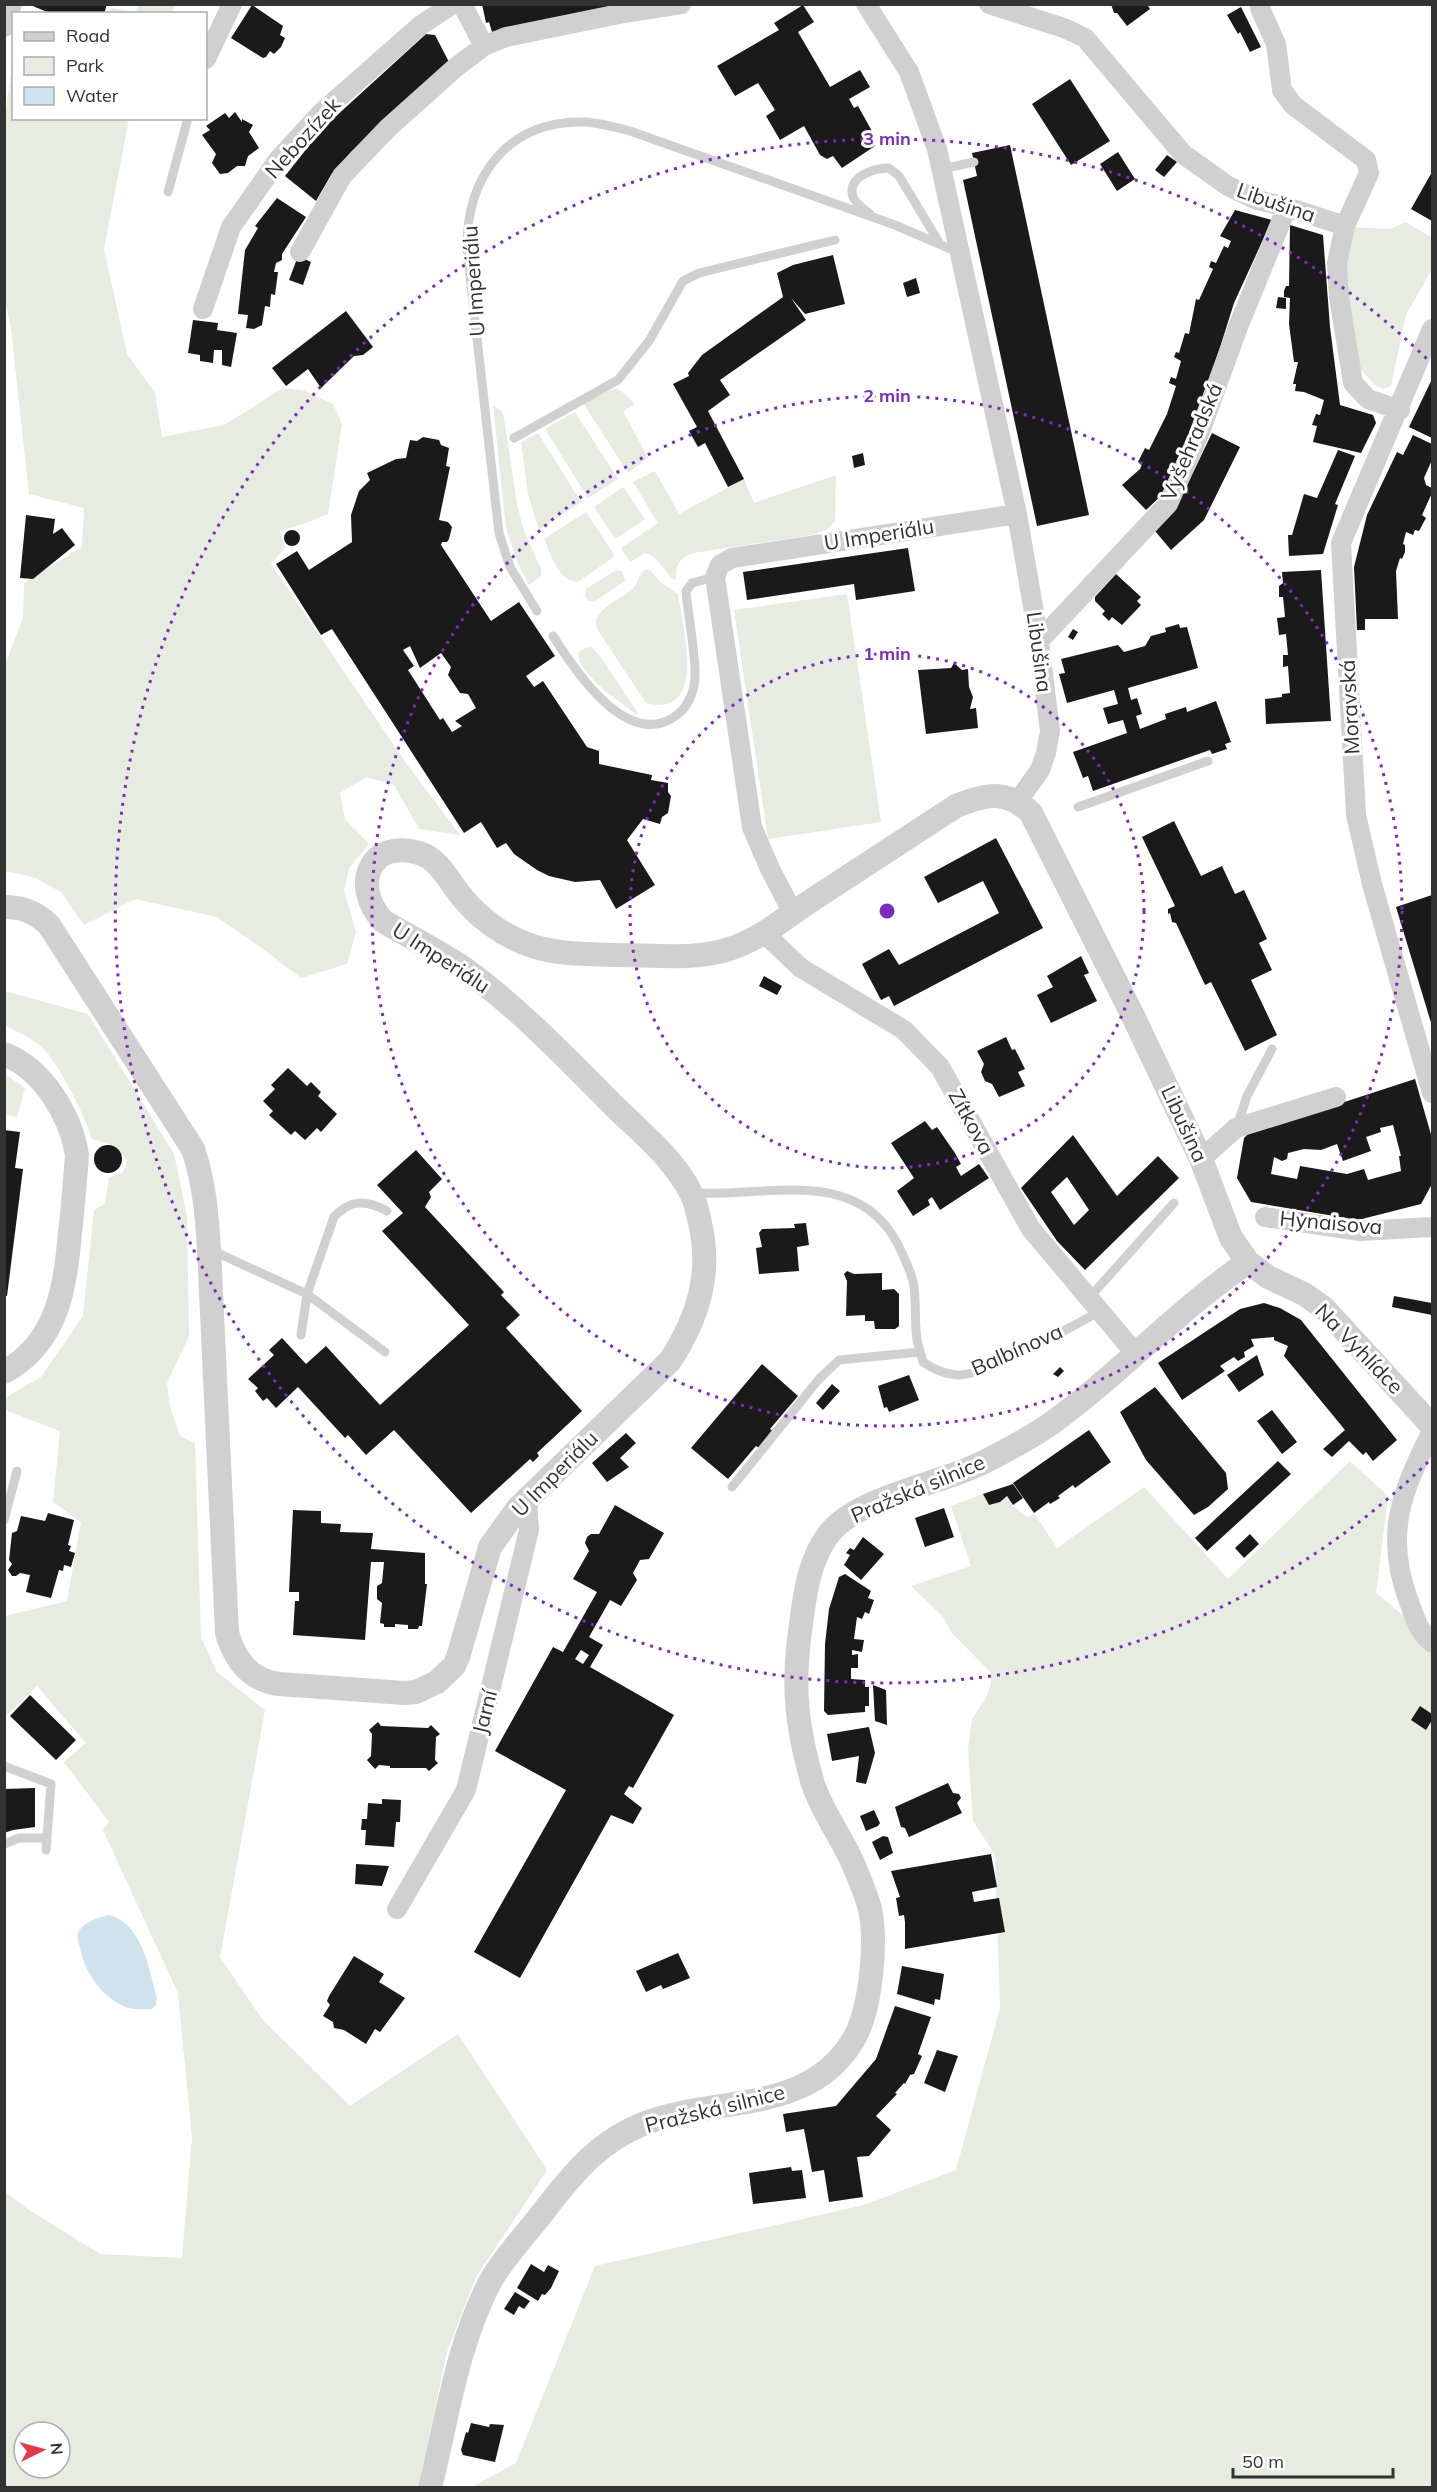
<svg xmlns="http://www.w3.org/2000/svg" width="1437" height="2492" font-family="Mulish,sans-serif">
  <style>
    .green { fill: #e6ecdf; fill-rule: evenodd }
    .water { fill: #cfe2ee }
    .building { fill: #1a1a1a; fill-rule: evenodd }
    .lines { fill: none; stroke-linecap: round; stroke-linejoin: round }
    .service { stroke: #d0d0d0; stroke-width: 9 }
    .minor { stroke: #d0d0d0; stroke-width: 20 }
    .tertiary { stroke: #d0d0d0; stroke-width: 24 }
    .ring { fill: none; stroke: #7b2cbf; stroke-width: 3; stroke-dasharray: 3 6 }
    .labels { text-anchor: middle; stroke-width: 6; stroke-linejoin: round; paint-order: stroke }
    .street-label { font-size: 21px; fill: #333; stroke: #fff }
    .centre { fill: #7b2cbf; stroke: #fff; stroke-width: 3 }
    .ring-label { font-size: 18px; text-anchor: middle; font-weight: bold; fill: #7b2cbf; stroke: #fff; stroke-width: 6; stroke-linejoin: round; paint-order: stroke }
  </style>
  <rect width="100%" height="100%" fill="#fff"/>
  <!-- green -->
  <path class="green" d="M138,5V4L175,5L171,13H108L111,8L136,12Z
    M13,58L14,118L129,119L104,249L127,354L155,393L162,437L224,425L283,388L305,391L333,404L342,424L328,514L303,524L280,531L285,548L271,564L406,763L460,835L419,829L394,785L366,777L340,793L345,819L369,844L349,868L344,891L356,932L347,964L301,978L259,946L217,917L135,899L84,925L61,892L36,878L5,871L4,667L23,618L24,583L82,547L84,508L29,494L11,328L4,295V126Z
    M1406,222L1432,238V269L1406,315L1391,386L1383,389L1375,385L1358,367L1344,269L1350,227L1390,229Z
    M616,388L625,394L635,404L623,411L648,458L628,473L583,403Z
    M493,405L501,411L504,418L517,504L524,531L541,569V576L529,585L518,564L506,528Z
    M575,412L618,479L588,498L545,429Z
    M538,433L581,502L539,530L528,494L521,442Z
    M655,471L679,514L744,479L754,503L836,475L835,521L828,529L813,535L693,553C680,558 675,565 676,579L674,580C664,571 658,556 645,553L630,562L621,548L658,523L633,482Z
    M623,487L645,519L615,539L594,507Z
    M586,512L615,556L578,582C558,581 551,554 544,539Z
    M616,570L622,571L625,581L594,602L588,601L585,596L586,589Z
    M645,570H650L660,582L678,594C682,626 709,719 646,703L597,629L596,621C601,605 621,600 632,589C639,584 637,575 645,570Z
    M847,594L881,822L768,839L734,610Z
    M591,647L599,655L638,713L636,714C620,702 578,674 578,653L584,648Z
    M5,991L88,1014L174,1154L187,1216L189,1336L167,1383L170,1407L180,1436L195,1443L201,1638L217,1672L265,1710L220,1957L262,2019L350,2106L458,2034L547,2170L476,2277L447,2352L418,2488L5,2487L4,2191L29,2210L100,2254L182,2258L192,2137L178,1993L103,1830L109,1822L64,1762L86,1743L37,1686L5,1717V1616L67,1601L81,1522L53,1502L60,1431L10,1412L5,1408V1398L41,1377L83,1316L94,1210L105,1204L109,1178L123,1172L127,1160L115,1146L92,1139C85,1116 56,1056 37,1043C28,1036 15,1031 5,1025ZM24,2432H60V2468H24Z
    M5,1074L25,1088L17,1117L5,1115Z
    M1350,1461L1388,1496L1376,1593L1432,1639V2487L470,2488L516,2463L595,2266L864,2205L956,2170L1000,2008L995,1855L973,1821L968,1749L972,1719L986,1698L991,1684V1673L951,1632L944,1618L911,1586L971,1566L951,1506L1001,1487L1013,1506L1028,1518L1034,1513L1057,1548L1144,1487L1228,1579Z"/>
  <!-- water -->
  <path class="water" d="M109,1915C142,1923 149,1969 157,1998L156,2005L152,2009C144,2009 135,2010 128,2008C103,1999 85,1973 80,1948C79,1944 77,1938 78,1934C81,1923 99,1917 109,1915Z"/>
  <!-- building -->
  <path class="building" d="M28,4H107L104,14H52Z
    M482,4H613V6L492,32L489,22L486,23Z
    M1111,4H1147L1150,9L1127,26L1117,13H1114Z
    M252,5L283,26L280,35L285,38L281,47L274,54L270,51L266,57L263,58L231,38Z
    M803,5L814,22L798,32L830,87L860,70L870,87L849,99L854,108L858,106L873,133L869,135L875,146L842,168L833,156L827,159L820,155L804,126L780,140L766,116L775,110L758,83L735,96L717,66L779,30L774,23Z
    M1241,7L1261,47L1250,52L1240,32L1238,34L1227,15Z
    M426,34L435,35L449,62L351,152L331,175L316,201L285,176L323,128Z
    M1070,79L1110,141L1071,165L1032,104Z
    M235,112L242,122V119L253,125L249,132L259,148L248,156L245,166H237L228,173L220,174L212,163L216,154L202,135L210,130L206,126L225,113L229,118Z
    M1010,145L1089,515L1037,526L963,180L977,176L972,153Z
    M1118,152L1135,179L1117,191L1100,164Z
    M1167,155L1177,162L1164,177L1155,170Z
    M1432,172V221L1411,209Z
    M277,198L306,217L282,254V260L276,263L274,272H278L275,295L271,294L270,307L265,306L262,325L254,329L246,328L248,315L238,314L245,250L258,228L255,226Z
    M1235,210L1272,220L1234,303L1195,427L1162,495L1146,510L1122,485L1140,469L1142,464L1138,462L1145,448L1149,450L1167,414L1176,386L1169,383L1171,377L1176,379L1181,361L1174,357L1176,352L1179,353L1185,333L1189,334L1196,299L1199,300L1213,269L1209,267L1211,261L1216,263L1224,246L1228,248L1231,241L1220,236Z
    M1290,225L1323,235L1330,327L1340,405L1373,415L1376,423L1361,453L1313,442L1317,426L1312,425L1316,414L1320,415L1324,400L1304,392L1295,391L1296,384H1293L1298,362H1294L1289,324L1290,298L1284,297V291L1286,286H1289Z
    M833,255L845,304L805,314L791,298L806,320L720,380L730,395L708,411L744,479L728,487L705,443L698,447L689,431L697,427L673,384L689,376L688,373L702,355L783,297L777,273L793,265Z
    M298,256L311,262L303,285L289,280Z
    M916,278L920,293L907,297L903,283Z
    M1278,297L1286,298V309L1276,308Z
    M346,311L373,347L363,355L354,356L321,388L308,369L286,386L272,368Z
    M193,320L218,323L217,330L237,333L231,367L222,365V350H214L213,363L200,361V355L188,353Z
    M1432,379V438L1409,427Z
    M1212,433L1240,447L1204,520L1171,550L1155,531L1177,506Z
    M1413,435L1432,444V460L1424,478L1426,485L1432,488V493L1422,515L1426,518L1419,531L1415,530L1413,535L1406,532L1403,544L1405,545V552L1402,559L1400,558L1396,571L1398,619H1365V630H1357L1354,567L1367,515L1397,452L1403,455Z
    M423,437L439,440L441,445L449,448L446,466L450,467L439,520L448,522L452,527L449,539L447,542H442L441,545L491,621L519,602L555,656L526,676L534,687L543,681L587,747L599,751V764L652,775L651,780L668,783V792L671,796L668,813L662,817L660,824L643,819L627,840L655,885L616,909L600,880L575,882L549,876L537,870L514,854L506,843L497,848L481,822L464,833L332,629L321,635L276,564L297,551L309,570L352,542L351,515L359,491L370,480L367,473L396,459L406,458L410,440L417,441ZM410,646L420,668L441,653L451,667L448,675L460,693L468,694L476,708L455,721L462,726L452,732L443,718L440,720L408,670L414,666L403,650Z
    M1338,450L1355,456L1335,504L1338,505L1323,554L1289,556L1288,535H1292L1304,494L1317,498Z
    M863,453L865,465L854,468L852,456Z
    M26,515L55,519L53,534L62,528L75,545L33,579L20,578Z
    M284 538a8 8 0 1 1 16 0a8 8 0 1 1-16 0Z
    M908,548L915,591L856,600L854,584L747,600L743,572Z
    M1321,570L1331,721L1266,724L1265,699L1282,697V694L1290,693L1288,666L1283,667V655H1288L1286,634L1279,635L1277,618L1285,617L1283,597H1279V586L1283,583L1282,572Z
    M1116,574L1141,597L1137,601L1141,605L1122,625L1112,617L1109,621L1102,614L1105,611L1095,601V597Z
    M1179,624L1180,628L1187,627L1198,668L1128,688L1131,700L1137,698L1142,714L1136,716L1140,729L1166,719L1165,714L1186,707L1187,712L1216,701L1231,742L1225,744L1227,749L1212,754L1210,750L1093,791L1088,776L1083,778L1073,752L1127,733L1123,720L1108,724L1103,708L1118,704L1114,690L1067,703L1059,674L1065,673L1061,659L1118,645L1124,652L1145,646L1151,636L1166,632L1165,628Z
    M1073,629L1078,632L1073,640L1068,637Z
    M954,663L962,670L968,669L969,687L973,697L970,709L976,708L978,728L926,734L918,670L951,668Z
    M1174,821L1201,876L1222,866L1235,894L1244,890L1267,939L1259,943L1272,970L1251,980L1277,1035L1245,1051L1211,982L1205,985L1176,923L1172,922L1170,913L1168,914V909L1175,906L1142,837Z
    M996,838L1043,928L894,1006L889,996L881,1000L862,964L889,949L899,965L999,913L983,881L938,903L924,877Z
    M1432,895V1026L1396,907Z
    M1081,956L1089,973L1084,975L1097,1001L1051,1023L1037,995L1053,987L1047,976Z
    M764,976L782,986L777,995L759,986Z
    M1006,1037L1012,1050L1015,1049L1025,1069L1018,1072L1025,1086L999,1097L992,1084L985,1081L981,1072L984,1064L977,1051Z
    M288,1068L307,1086L311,1082L321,1092L318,1096L337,1114L321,1132L317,1128L305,1140L295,1131L291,1135L269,1115L273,1111L263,1101L275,1089L271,1085Z
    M1415,1079L1432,1138V1184L1421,1204L1358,1220L1251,1202L1237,1178L1244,1138L1249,1133ZM1393,1125L1401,1156H1399L1401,1171L1368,1180L1364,1169L1347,1174L1300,1166L1297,1179L1271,1174L1274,1157L1282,1161L1287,1159L1288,1153L1304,1149L1321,1150L1337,1144L1343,1161L1371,1151L1366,1137L1381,1132L1380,1128Z
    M925,1121L932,1130L937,1127L955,1153L961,1164L956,1167L961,1176L979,1164L989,1178L940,1210L932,1197L928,1200L930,1205L913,1216L897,1191L914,1178L891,1143Z
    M4,1130L20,1132L15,1168L23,1169L7,1296H4Z
    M1073,1135L1117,1196L1158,1156L1179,1178L1085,1270L1057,1241L1021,1188ZM1067,1177L1089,1210L1074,1225L1051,1192Z
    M94 1159a14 14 0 1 1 28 0a14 14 0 1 1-28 0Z
    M416,1150L442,1179L429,1192L431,1197L425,1207L504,1292L501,1295L520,1315L506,1328L582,1411L537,1453L539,1456L533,1462L530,1459L471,1513L394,1430L366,1455L348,1435L345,1438L298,1387L276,1408L267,1398L263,1401L255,1391L258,1388L248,1379L274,1355L269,1350L282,1338L306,1364L326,1346L380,1405L469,1325L382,1231L403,1213L377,1185Z
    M806,1223L809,1245L797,1247L799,1271L759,1274L756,1248L762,1247L759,1233L762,1229L795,1228L794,1224Z
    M847,1271L854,1274L882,1273V1290L894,1289L899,1294V1326L895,1329H875L874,1321H865V1315L846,1316L847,1281L844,1274Z
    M1394,1296L1432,1303V1315L1392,1307Z
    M1264,1303L1280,1308L1301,1320L1397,1440L1373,1461L1366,1452L1363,1455L1349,1441L1332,1457L1323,1449L1345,1430L1284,1356L1288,1346L1274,1340V1337L1251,1339L1254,1346L1244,1352L1245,1357L1238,1361L1234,1357L1220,1366L1225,1371L1182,1400L1158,1363L1240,1309Z
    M1257,1355L1264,1375L1239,1392L1227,1375Z
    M762,1364L798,1396L770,1429L773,1431L759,1448L756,1446L728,1479L691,1448Z
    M1060,1367L1064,1371L1058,1377L1053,1374Z
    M909,1375L919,1400L889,1412L887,1407L884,1408L878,1386Z
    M832,1384L840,1391L823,1410L816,1403Z
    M1155,1387L1226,1473L1228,1489L1208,1507L1194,1515L1146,1460L1120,1412Z
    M1272,1410L1297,1442L1282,1454L1257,1421Z
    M1089,1430L1111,1462L1075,1488L1073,1485L1058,1496L1060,1498L1050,1504L1049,1502L1034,1513L1013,1483Z
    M626,1433L636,1443L620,1458L629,1467L607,1482L592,1463Z
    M1278,1461L1291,1474L1207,1551L1195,1538Z
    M1013,1484L1023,1498L1013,1505L1007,1496L1000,1502L989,1505L983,1494Z
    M615,1505L664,1533L649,1559L640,1560L633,1573L637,1580L621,1606L610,1600L589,1637L603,1645L590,1667L674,1715L633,1788L629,1786L624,1794L642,1808L633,1824L611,1815L520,1978L474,1952L566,1790L495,1751L553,1647L563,1652L597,1592L573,1579L589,1551L585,1543L587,1537L591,1534H599ZM581,1650L589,1655L583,1664L575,1659Z
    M944,1508L954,1537L925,1547L915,1518Z
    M293,1510L321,1511V1523L341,1524L340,1532L373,1533L371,1549L425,1553V1584H427L422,1626H419L418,1629H408V1625L395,1624V1627H384V1624L380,1623L382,1603L377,1599V1586L382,1583L384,1562H371L365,1640L293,1635L295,1601H299V1592H289Z
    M48,1513L74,1520L68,1545L71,1546L69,1551L75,1553L71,1567L64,1565L63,1571L59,1570L51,1598L26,1592L30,1575L20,1573L16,1576H12L8,1570L12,1564L9,1560L12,1533L17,1531L21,1516L45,1521Z
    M1250,1534L1259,1544L1244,1558L1235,1548Z
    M863,1537L884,1554L861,1580L844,1565L850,1555L846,1553L850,1548L854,1550Z
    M845,1574L871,1591L868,1598L874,1600L869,1614L865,1612L862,1619L857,1617L854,1639L864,1640L862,1652L852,1650V1655L858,1654V1668H851V1679L865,1680V1687H869V1706H865V1712L828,1715L824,1711L825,1644L829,1609L839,1577Z
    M873,1685L886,1690L887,1725L875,1721Z
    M30,1695L76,1740L56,1760L10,1716Z
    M1420,1706L1432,1714V1720L1426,1730L1411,1720Z
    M378,1722L381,1726L428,1728L431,1725L440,1734L436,1737L435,1760L438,1763L429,1771L426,1768H390V1766L379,1765L375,1769L367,1760L371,1756L372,1734L369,1730Z
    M869,1727L875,1753L866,1784L856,1782L859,1756L832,1761L827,1734Z
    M948,1783L953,1793L959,1794L961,1798L957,1803L962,1813L909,1837L905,1828L901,1827L895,1807Z
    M35,1788V1827L13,1830L4,1833V1789Z
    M382,1799L401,1800L400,1822H396L394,1847L365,1845L366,1830H361L362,1819H367L368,1803L382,1804Z
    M874,1810L880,1823L878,1826L866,1831L860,1816Z
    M883,1836L888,1837L893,1853L880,1860L872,1842Z
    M991,1854L997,1887L972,1892L974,1902L999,1898L1005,1932L905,1949V1922L904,1915L899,1916L896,1898L900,1897L891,1871Z
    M356,1864L389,1866L382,1886L355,1884Z
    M678,1953L690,1978L663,1989L661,1985L646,1992L636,1971Z
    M354,1956L384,1974L379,1982L405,1998L380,2032L375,2029L366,2044L344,2030L334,2028L333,2022L323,2016L330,2005L327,2001L329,1996Z
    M902,1966L944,1974L940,2000L935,1999L934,2005L897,1994Z
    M895,2006L931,2017L918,2054L922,2056L914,2074L910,2075L905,2084L904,2083L895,2093L897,2094L876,2116L891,2130L869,2156L857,2157L863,2197L829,2202L824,2170L812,2172L804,2129L786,2132L783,2114L836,2106L876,2059Z
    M937,2050L958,2056L945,2092L924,2083Z
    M791,2167L792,2171L802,2170L806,2198L753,2204L749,2173Z
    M531,2264L544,2272L548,2265L559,2271L551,2288L545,2295L542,2294L538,2301L517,2288Z
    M515,2292L530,2301L524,2309L519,2306L514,2315L504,2309Z
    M471,2423L489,2427L490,2424L504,2425L495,2462L463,2455L461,2450L466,2432L468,2433Z"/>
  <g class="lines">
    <!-- service -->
    <path class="service" d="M942,169L974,162
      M168,192L188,118
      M870,214C864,209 856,204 853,197C846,177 874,168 889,168L899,176L940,244
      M514,438L618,380L649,341L683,281L699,273L835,240
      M537,611L510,567L499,533L467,250C466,177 507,120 585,122C600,123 615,127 630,131L895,225L960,253
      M553,636C574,669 626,749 674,717C687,709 694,693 695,678C696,654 688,616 686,591L692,583L715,577
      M1078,807L1208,761
      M1237,1126L1247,1096L1272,1049
      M693,1193C771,1197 865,1163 903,1255C906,1263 911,1272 913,1281C917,1300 914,1321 917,1340C919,1348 921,1355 923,1362C933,1369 944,1374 957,1375C988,1376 1071,1326 1101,1311
      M211,1250L307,1294L385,1352
      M1089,1298L1174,1203
      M301,1335L307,1294L334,1217C350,1199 366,1200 387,1211
      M732,1487L819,1379L839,1360L920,1352
      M4,1520L17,1471
      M4,1766L51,1784L46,1850
      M4,1844L19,1838H47"/>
    <!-- minor -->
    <path class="minor" d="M462,4L484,46
      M866,4L909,72L937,149L1017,514L1039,641L1050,731L1046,753L1040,770L1018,801
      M989,4L1064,28L1085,38L1183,154L1228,186L1257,200L1287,207L1345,226L1337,263L1339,297L1353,383L1368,399L1400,410
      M1260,8L1276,44L1282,90L1293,105L1366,160L1369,173L1345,226
      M4,27L12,4
      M206,59L232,4
      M300,252L342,176L388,128L455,68L484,46L506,37L624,13L681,4
      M203,309L231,227L278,160L321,113L421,25L453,4
      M1432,329L1341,543L1356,815L1372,884L1432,1093
      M1039,641L1168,504L1198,437L1238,327L1287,207
      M793,913L770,869L752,827L715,577L720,565L732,558L1017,514
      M765,934L801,968L904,1030L940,1067L1031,1229L1135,1353
      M1201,1159L1236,1128L1336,1097
      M1265,1217L1360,1231L1432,1227
      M1432,1431C1402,1491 1384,1533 1408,1599C1415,1617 1417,1630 1432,1643
      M397,1909L466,1790L529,1530L527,1499"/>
    <!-- tertiary -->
    <path class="tertiary" d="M4,907C23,907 35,912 49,925L193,1149C204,1182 207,1214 209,1249L227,1633C235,1660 249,1680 279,1684L404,1693L416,1692L437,1682L454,1666L458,1657L490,1547L518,1508L670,1361C698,1318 712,1274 700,1223C698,1214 696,1202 691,1193C674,1159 643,1134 616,1108C569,1061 523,1012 469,972C443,953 411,938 383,921C351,886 369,838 419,853C440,859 449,882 462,897C478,917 501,934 524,943C554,955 585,954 618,955C653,955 692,960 726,950C760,940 783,919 812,900C860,869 908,837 956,806C986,794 1006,789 1031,813L1133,1016L1201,1159L1231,1238L1248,1262L1268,1277L1304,1294L1324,1308L1432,1426
      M4,1054C43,1069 71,1116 77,1155C75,1181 73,1207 70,1233C65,1287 58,1343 4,1372
      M430,2488C447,2419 457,2345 490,2282C503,2258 530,2230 547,2207C574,2172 600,2141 643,2124C715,2095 812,2117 856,2035C871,2005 877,1942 870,1909C866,1893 858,1876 852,1861C840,1835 822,1811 813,1784C796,1726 792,1685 801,1624C805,1593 809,1561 828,1535C858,1496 938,1485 982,1463C1004,1452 1028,1439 1049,1425C1119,1375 1177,1310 1248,1262"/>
  </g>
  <!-- distance rings -->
  <g class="ring">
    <circle cx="887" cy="911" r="257"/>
    <circle cx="887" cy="911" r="515"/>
    <path d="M1428 1462A772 772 0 1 1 1428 360"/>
  </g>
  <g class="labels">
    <!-- street labels -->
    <g class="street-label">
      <text transform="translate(303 138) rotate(-48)" y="7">Nebozízek</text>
      <text transform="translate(1276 203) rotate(19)" y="7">Libušina</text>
      <text transform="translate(474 281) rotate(-94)" y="7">U Imperiálu</text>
      <text transform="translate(1192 442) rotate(-67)" y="7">Vyšehradská</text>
      <text transform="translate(879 535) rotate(-9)" y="7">U Imperiálu</text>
      <text transform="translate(1039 652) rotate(82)" y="7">Libušina</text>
      <text transform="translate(1350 707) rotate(-93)" y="7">Moravská</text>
      <text transform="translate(441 958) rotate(33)" y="7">U Imperiálu</text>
      <text transform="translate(971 1122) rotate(61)" y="7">Zítkova</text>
      <text transform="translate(1184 1124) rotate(65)" y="7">Libušina</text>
      <text transform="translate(1331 1223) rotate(5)" y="7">Hynaisova</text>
      <text transform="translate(1359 1349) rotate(46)" y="7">Na Vyhlídce</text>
      <text transform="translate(1017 1350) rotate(-24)" y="7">Balbínova</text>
      <text transform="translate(555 1474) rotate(-45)" y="7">U Imperiálu</text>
      <text transform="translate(918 1489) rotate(-23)" y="7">Pražská silnice</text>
      <text transform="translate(485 1712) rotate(-76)" y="7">Jarní</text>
      <text transform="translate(715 2109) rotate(-14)" y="7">Pražská silnice</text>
    </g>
  </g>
  <circle cx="887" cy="911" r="9" class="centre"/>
  <g class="ring-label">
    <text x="887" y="145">3 min</text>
    <text x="887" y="402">2 min</text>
    <text x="887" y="660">1 min</text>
  </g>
  <!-- border -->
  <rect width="1437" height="2492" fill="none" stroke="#333333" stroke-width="12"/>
  <!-- legend -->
  <rect x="12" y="12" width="195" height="108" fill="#ffffff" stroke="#adadad" stroke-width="1.5"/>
  <rect x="24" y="32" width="30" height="9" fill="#d0d0d0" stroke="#adadad" stroke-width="1.5"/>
  <text x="66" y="42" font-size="18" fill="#333333">Road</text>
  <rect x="24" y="57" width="30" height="18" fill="#e6ecdf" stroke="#adadad" stroke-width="1.5"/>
  <text x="66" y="72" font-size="18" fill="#333333">Park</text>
  <rect x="24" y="87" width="30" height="18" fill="#cfe2ee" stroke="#adadad" stroke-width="1.5"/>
  <text x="66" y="102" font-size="18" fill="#333333">Water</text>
  <!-- north arrow -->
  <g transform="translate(42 2450) rotate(85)"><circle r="28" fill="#ffffff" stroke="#adadad" stroke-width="1.5"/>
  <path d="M0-4.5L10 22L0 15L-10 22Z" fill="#e63946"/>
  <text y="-9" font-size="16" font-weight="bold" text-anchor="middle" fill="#333333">N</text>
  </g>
  <!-- scale -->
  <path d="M1233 2468v9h160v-9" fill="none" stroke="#333333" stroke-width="3"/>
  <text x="1242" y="2468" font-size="18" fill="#333333" stroke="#ffffff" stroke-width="4.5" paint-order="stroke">50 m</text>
</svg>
